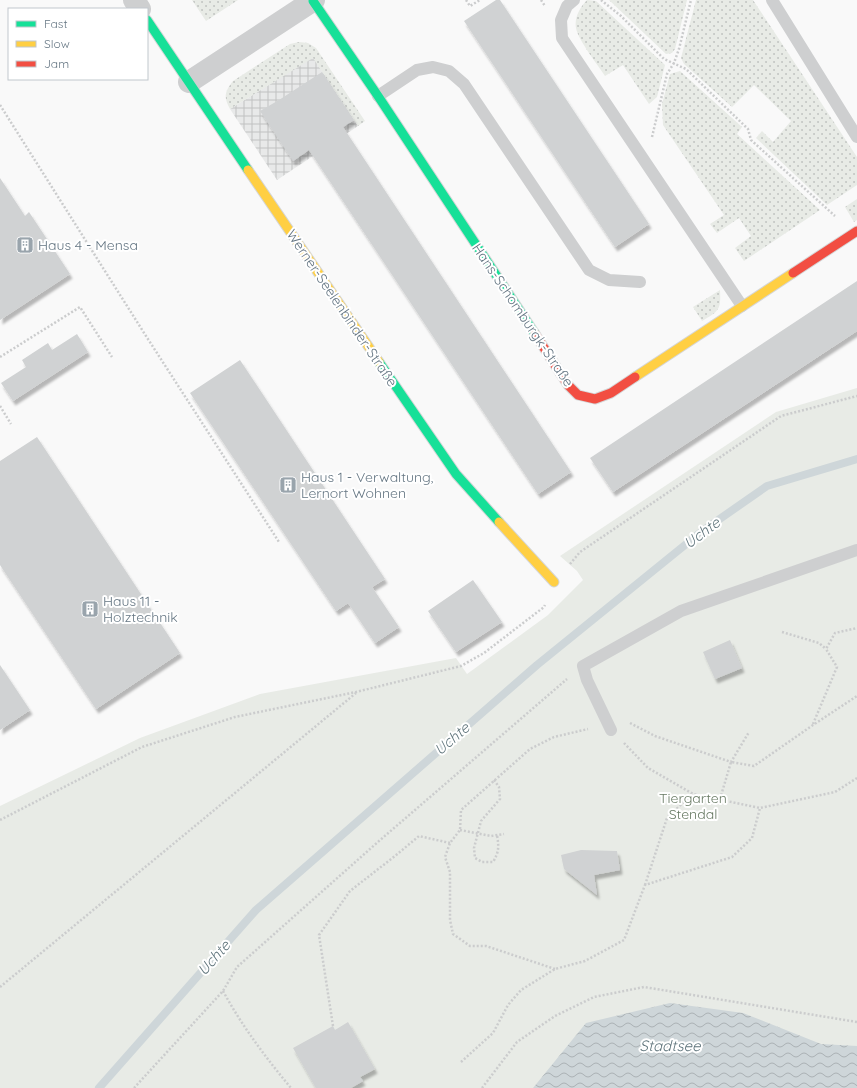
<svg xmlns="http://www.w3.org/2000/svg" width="857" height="1088" font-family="Quicksand,sans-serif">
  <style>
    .industrial { fill: url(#industrial-grid) }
    .grass { fill: url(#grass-dots) }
    .park { fill: #e8ebe6 }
    .water { fill: url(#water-waves) }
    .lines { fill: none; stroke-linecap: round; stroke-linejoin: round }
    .stream { stroke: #ced6d9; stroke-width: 8 }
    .building { fill: #d0d2d3; filter: url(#shadow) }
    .fast-casing { stroke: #d5d6d7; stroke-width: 11 }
    .slow-casing { stroke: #d5d6d7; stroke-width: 11 }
    .jam-casing { stroke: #d5d6d7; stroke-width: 11 }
    .path { stroke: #cbcccd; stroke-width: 2.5; stroke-dasharray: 2 2; stroke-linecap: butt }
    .lane { stroke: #cecfd0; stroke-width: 12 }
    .street { stroke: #cecfd0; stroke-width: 22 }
    .fast { stroke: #16e098; stroke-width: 9 }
    .slow { stroke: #ffcf43; stroke-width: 9 }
    .jam { stroke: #f24e42; stroke-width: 9 }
    .labels { text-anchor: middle; stroke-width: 4; stroke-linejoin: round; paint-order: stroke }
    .poi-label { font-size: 14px; fill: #657683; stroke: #fff; text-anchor: start }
    .street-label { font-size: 14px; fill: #657683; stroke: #fff }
    .park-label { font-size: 14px; fill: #687a64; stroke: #fff }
    .water-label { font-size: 15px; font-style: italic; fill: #60757c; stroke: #fff }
  </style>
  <defs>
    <pattern id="industrial-grid" width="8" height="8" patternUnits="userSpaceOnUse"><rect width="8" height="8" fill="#e8e9e9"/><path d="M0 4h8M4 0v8" fill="none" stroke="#c0c1c2"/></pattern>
    <pattern id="grass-dots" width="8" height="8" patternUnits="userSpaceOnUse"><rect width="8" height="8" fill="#e8ebe6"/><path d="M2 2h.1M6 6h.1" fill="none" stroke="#c0c3c0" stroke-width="1.8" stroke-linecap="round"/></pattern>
    <pattern id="water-waves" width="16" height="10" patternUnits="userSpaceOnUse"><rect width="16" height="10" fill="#ced6d9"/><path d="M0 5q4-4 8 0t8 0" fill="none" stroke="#abb2b5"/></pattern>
    <filter id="shadow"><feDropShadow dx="2.5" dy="4.5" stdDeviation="1" flood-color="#0004"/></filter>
  </defs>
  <rect width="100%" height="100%" fill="#f9f9f9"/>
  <!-- industrial -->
  <path class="industrial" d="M313,57L358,126L277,180L230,109Z"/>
  <!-- grass -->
  <path class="grass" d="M192,0H238L206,21Z
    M587,0L596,1L665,65L657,97L649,104L623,65L605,76C598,65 578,40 576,28C574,18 580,7 587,0Z
    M609,0H687L675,49L672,53L666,54Z
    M696,0H753L857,157V185L827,205L756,138L762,131L773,142L791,121L754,85L732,107L684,64L681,58Z
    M299,42L308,43L316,48L365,121L358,126L313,58L230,109C223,97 225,91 233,81L290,44Z
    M680,71L742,127L737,134L820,210L744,261L735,248L751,236L739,218L717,233L710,224L724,215L663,125L662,104L670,74Z
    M857,199V220L854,222L845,207Z
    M720,290C721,310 719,311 702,321L693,307Z"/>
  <!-- park -->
  <path class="park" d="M857,388V1088H0V806L140,738L260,694L456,658L467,674L548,615L583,580L577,571L560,556L776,412Z"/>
  <!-- water -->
  <path class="water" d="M670,1003L743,1013L821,1044L857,1046V1088H533L586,1023Z"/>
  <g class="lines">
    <!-- stream -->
    <path class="stream" d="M99,1088L256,910L537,665L701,532L767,486L857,459"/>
  </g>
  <!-- building -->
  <path class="building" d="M496,0H500L649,224L615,247L464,21Z
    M322,72L354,120L343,127L571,472L538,494L309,150L293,161L260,111L279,100Z
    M0,178L25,216L29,212L70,274L0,320Z
    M857,281V331L613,492L590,458Z
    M77,334L88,352L13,401L1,383L26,367L22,360L48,343L52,350Z
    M240,360L385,579L372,587L399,627L375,643L348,603L336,611L190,393Z
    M37,437L180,653L96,709L0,565V461Z
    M473,580L502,622L456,652L428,611Z
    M730,640L742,668L715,679L703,652Z
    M0,665L30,710L0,730Z
    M581,850L617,851L620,870L594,875L597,895L564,869L561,855Z
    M348,1022L375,1069L360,1077L363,1081L351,1088H316L293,1048L333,1026L335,1030Z"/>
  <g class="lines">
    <!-- fast casing -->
    <g class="fast-casing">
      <path id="fast" d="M313,1L378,96L535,334
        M147,20L248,170
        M379,362L456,474L499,522"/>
    </g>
    <!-- slow casing -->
    <g class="slow-casing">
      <path id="slow" d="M248,170L379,362
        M635,377L793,273
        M499,522L554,582"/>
    </g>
    <!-- jam casing -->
    <g class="jam-casing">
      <path id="jam" d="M793,273L857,231
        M535,334L568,385L578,395L595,399L611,393L635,377"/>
    </g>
    <!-- path -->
    <path class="path" d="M466,0L470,6L480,0
      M541,0L545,6
      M601,0L621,16L664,59L686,69L748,129L751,140L835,216
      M0,105L146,336L279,542
      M652,137L667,74L674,63L679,49L691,0
      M0,357L80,307L112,357
      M0,406L11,424
      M570,564L580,552L781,416L857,396
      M782,632L819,643L826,649
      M630,723L655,736L731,762L749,732
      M813,724L837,667L826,649L835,633L857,628
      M624,743L648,768L693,794L760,808L835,792L857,778
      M494,780L499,787L500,799L481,821L474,848L475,858L482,862H493C499,852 499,847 497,835
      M720,799L731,762L754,766L813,725L857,696
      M0,820L142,747L235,717L356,692L461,666L484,653L544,607L545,605
      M460,830L491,836L504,834
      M645,885L667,818L692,794
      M555,969L486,946H470L453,934L450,920V872L445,857L450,843L460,830L461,810L530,749L554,737L588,729
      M0,987L356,693
      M223,991C242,1026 266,1058 291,1088
      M333,1026L319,935L350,891L395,856L419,836L450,843
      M461,1062L493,1033L508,1005L521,990L555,969L585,961L624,940L645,885L732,857L752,838L760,808
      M134,1088L223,991L237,967L379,841L567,679
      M482,1088L517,1042L555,1016L594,997L644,987L857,1022"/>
    <!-- lane -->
    <path class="lane" d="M574,0L567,6L561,20L562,38L742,306
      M772,0L857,137
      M378,96L417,70L433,67L449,71L464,84L589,270L609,280L640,282
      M611,730L587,680L583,666L681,611L857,550"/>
    <!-- street -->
    <path class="street" d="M134,0L140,9
      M189,82L314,0"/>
    <!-- fast -->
    <use href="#fast" class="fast"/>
    <!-- slow -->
    <use href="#slow" class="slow"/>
    <!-- jam -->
    <use href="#jam" class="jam"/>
  </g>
  <!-- icons -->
  <defs>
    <g id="building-square" transform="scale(0.9)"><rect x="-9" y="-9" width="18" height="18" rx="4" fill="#99a4ac" stroke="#fff"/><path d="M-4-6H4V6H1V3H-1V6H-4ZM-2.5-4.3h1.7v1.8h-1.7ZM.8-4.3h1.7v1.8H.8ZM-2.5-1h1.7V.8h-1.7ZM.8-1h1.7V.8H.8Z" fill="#fff"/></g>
  </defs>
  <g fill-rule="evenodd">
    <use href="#building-square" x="25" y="245"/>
    <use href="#building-square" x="288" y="485"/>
    <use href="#building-square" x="90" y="609"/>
  </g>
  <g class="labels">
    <!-- poi labels -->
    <g class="poi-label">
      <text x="38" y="250">Haus 4 - Mensa</text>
      <text x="301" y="482">Haus 1 - Verwaltung,<tspan x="301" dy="16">Lernort Wohnen</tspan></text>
      <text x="103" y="606">Haus 11 -<tspan x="103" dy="16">Holztechnik</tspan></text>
    </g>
    <!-- street labels -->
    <g class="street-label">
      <text transform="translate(342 308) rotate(56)" y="5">Werner-Seelenbinder-Straße</text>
      <text transform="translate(523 315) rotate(56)" y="5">Hans-Schomburgk-Straße</text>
    </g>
    <!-- park labels -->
    <g class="park-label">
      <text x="693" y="803">Tiergarten<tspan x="693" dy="16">Stendal</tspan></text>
    </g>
    <!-- water labels -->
    <g class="water-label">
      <text transform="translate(702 533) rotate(-37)" y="5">Uchte</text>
      <text transform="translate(452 739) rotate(-41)" y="5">Uchte</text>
      <text transform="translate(214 958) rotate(-49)" y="5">Uchte</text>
      <text x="670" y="1051">Stadtsee</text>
    </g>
  </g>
  <!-- legend -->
  <rect x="8" y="8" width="140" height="72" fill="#ffffff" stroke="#c1c8cd"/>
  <rect x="16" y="21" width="20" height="6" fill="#16e098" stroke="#c1c8cd"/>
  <text x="44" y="28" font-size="12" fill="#657683">Fast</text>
  <rect x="16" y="41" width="20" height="6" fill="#ffcf43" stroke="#c1c8cd"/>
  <text x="44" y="48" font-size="12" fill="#657683">Slow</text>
  <rect x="16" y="61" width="20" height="6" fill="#f24e42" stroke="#c1c8cd"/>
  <text x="44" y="68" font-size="12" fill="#657683">Jam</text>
</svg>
